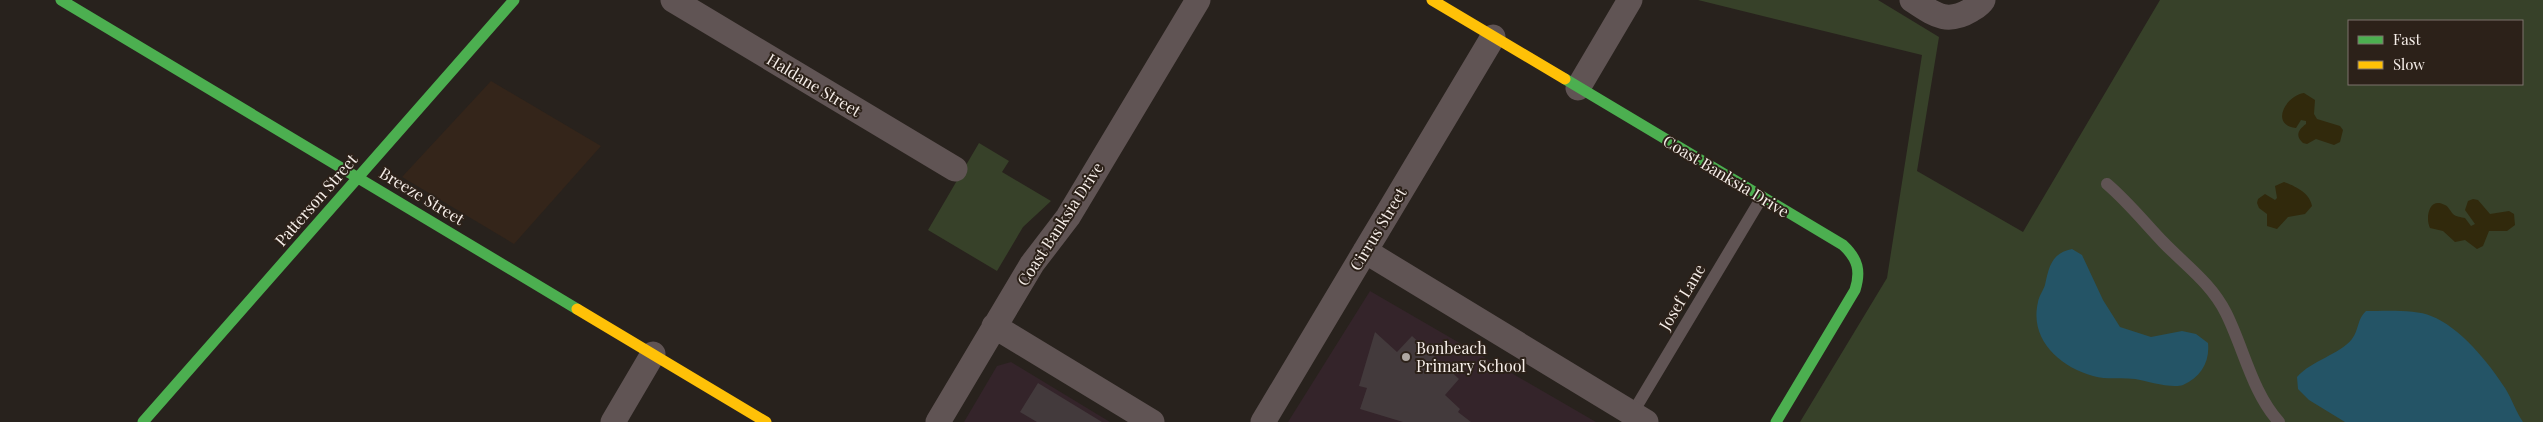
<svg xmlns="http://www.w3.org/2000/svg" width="2543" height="422" font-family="'Playfair Display',serif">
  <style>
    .built { fill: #34251a }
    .education { fill: #34242a }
    .green { fill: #374129; fill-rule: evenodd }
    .sand { fill: #31290c }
    .water { fill: #245466 }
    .building { fill: #433a3c }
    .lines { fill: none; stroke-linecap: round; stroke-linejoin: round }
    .lane { stroke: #605454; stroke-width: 12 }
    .street { stroke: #605454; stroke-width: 25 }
    .fast { stroke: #4caf50; stroke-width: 11 }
    .slow { stroke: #ffc107; stroke-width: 11 }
    .poi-dot { fill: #aea7a2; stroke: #2c2119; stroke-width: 2 }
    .labels { text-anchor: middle; stroke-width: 4; stroke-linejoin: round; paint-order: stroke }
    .street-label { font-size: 16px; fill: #f6eee9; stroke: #2c2119 }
    .poi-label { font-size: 16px; fill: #f6eee9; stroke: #2c2119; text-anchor: start }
  </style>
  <rect width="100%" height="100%" fill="#28221d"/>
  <!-- built -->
  <path class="built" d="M491,81L601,146L514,244L402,177Z"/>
  <!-- education -->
  <path class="education" d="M1370,291L1596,422H1288Z
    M1011,362L1110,422H964L997,366Z"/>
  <!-- green -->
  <path class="green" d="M1698,0H1878L1939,37L1917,171L2023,232L2160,0H2543V422H1800L1887,278L1922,55ZM2349,21H2522V84H2349Z
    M979,143L1009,161L1002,172L1051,201L1023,227L997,271L928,230Z"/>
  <!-- sand -->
  <path class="sand" d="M2304,93L2315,100L2314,114L2317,119L2340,126L2343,130L2340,142L2334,145L2316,139L2307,144L2303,143C2295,136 2298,130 2306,124V121L2301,120L2296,128C2270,125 2285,96 2304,93Z
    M2284,182C2295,186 2310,193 2312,206L2305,214L2288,217L2277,229L2267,226V214L2259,208L2257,203L2258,199L2265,194L2275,200L2277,198L2275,186Z
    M2473,199L2478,200L2490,214L2509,211L2514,214L2515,225L2507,231H2489L2483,246L2477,249L2465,240L2455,242L2443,231L2430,228C2425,218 2429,196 2445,205C2449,207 2450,211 2453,214C2456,217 2461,217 2465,218L2471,226L2475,224L2465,210L2468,201Z"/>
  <!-- water -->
  <path class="water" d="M2072,249L2082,255L2103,300L2120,327L2151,337L2182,331L2196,334L2208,343C2210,362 2201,377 2183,385C2172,389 2147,381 2135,379C2121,377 2107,380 2093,376C2060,367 2029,340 2038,302C2039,296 2043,291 2045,285C2049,266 2052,253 2072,249Z
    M2366,311C2383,311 2416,309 2431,316C2460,327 2489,363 2505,388C2512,399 2516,412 2523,422H2345L2309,400L2298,389L2297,377C2312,360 2339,355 2352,339C2359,330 2357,319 2366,311Z"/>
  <!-- building -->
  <path class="building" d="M1375,332L1397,352L1412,336L1459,379L1445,395L1460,409L1458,412L1471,422H1403L1360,409L1367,388L1359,386Z
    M1038,383L1102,422H1037L1020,412Z"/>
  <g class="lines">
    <!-- lane -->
    <path class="lane" d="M2107,184C2128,202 2144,222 2163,242C2185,265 2211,283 2226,313C2244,349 2252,392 2279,422
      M1632,414L1762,197"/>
    <!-- street -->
    <path class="street" d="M673,0L955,169
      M1912,0C1934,14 1946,25 1971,10C1976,7 1980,5 1983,0
      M1578,88L1630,0
      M1365,251L1646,422
      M994,326L1152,422
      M613,422L653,354
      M938,422L1032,264L1068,217L1198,0
      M1263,422L1493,37"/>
    <!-- fast -->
    <path class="fast" d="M61,0L577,309
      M1565,79L1843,245C1858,259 1861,271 1855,290L1776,422
      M143,422L514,0"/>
    <!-- slow -->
    <path class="slow" d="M1432,0L1565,79
      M577,309L766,422"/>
  </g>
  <!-- markers -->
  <circle class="poi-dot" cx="1406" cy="357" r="5"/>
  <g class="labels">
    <!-- street labels -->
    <g class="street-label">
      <text transform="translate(814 85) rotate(31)" y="6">Haldane Street</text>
      <text transform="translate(1726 176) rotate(31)" y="6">Coast Banksia Drive</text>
      <text transform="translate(422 196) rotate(31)" y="6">Breeze Street</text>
      <text transform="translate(316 200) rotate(-49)" y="6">Patterson Street</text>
      <text transform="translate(1060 224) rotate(-57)" y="6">Coast Banksia Drive</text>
      <text transform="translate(1378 229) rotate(-59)" y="6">Cirrus Street</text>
      <text transform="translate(1682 297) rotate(-59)" y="6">Josef Lane</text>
    </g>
    <!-- poi labels -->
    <g class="poi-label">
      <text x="1416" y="354">Bonbeach<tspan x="1416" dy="18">Primary School</tspan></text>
    </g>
  </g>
  <!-- legend -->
  <rect x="2348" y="20" width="175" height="65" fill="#2c2119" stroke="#7d736c"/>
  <rect x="2358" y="36" width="25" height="8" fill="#4caf50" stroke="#7d736c"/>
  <text x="2393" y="45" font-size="15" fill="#f6eee9">Fast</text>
  <rect x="2358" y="61" width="25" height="8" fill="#ffc107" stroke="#7d736c"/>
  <text x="2393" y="70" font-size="15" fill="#f6eee9">Slow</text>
</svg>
